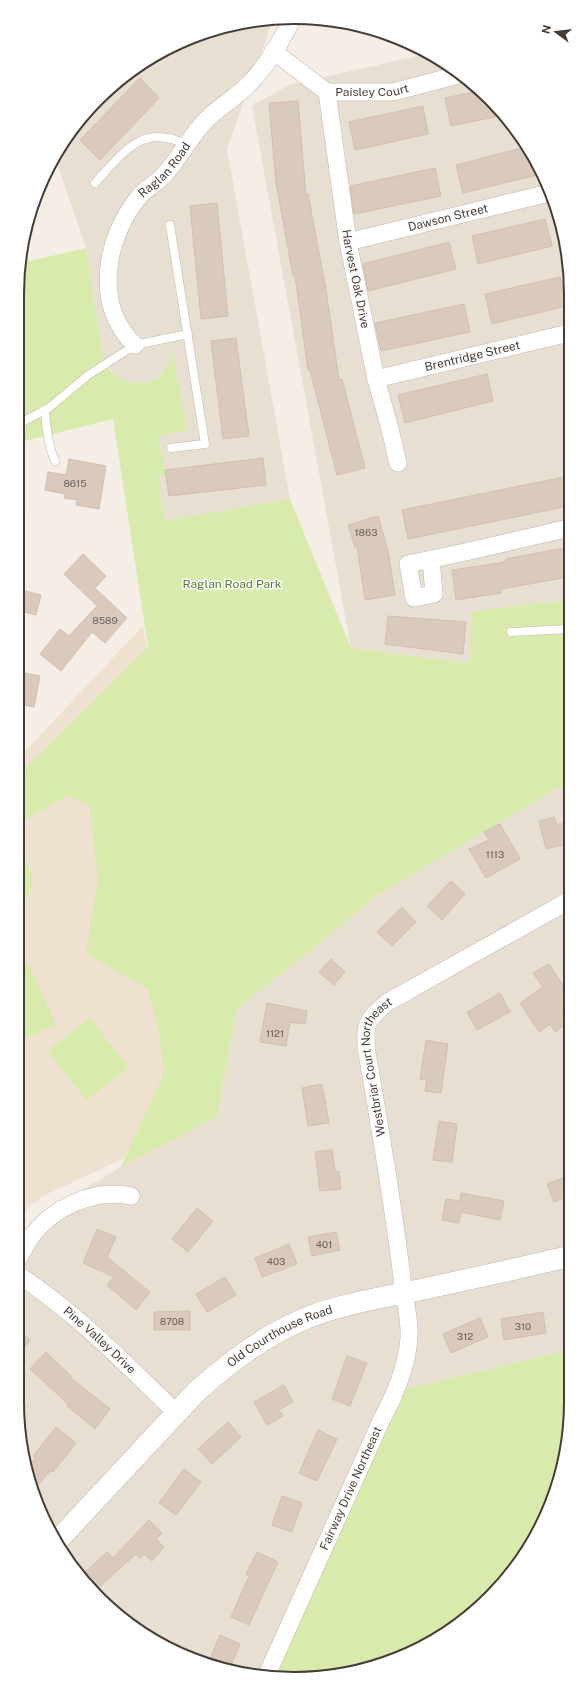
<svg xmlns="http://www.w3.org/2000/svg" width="588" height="1696" font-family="'Public Sans',sans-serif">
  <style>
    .residential { fill: #e8dfd3 }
    .education { fill: #eee1cf }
    .green { fill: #d8ebac }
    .building { fill: #d9cabd; stroke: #d2bead }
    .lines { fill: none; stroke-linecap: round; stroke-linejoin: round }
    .service-casing { stroke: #c3b7ab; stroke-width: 9 }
    .minor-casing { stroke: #c3b7ab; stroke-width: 18 }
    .tertiary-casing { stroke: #c3b7ab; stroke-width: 22 }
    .service { stroke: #fff; stroke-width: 8 }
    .minor { stroke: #fff; stroke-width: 17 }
    .tertiary { stroke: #fff; stroke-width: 21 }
    .labels { text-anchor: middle; stroke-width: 3; stroke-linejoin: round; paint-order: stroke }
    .number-label { font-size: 10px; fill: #6c6057 }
    .street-label { font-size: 12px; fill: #473d35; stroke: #fff }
    .park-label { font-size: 12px; fill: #527d24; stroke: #fff }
    .rim { fill: none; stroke: #473d35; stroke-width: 2 }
  </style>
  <rect width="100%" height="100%" fill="#f4eee6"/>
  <!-- residential -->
  <path class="residential" d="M258,19H273L227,149L290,499L164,522L158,476L164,475L159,437L186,430L172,350L171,359L166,369L161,375L150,382L141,384L129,383L118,378L106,364L103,355L86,248L55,157L74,126L111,86L155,54L205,32Z
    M430,53L502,111L543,172L569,258V600L471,611V663L351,648L252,106L289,85Z
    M570,786L571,1349L397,1391L258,1677L171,1650L126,1622L86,1585L38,1508L22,1456L17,1402V1241L41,1214L121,1167L217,1117L237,1008L314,948L376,896L559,787Z"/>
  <!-- education -->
  <path class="education" d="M143,626L222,1109L118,1161L43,1196L30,1206L17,1221V760Z"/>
  <!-- green -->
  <path class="green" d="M86,248L103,355C105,361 107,367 112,372C126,388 155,387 166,369C170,362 171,355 172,348L187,430L159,437L165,475L158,476L164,521L290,499L351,648L470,663L471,611L569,600L570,786L559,787L376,896L314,948L237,1008L217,1117L121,1167L164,1073L158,1025L147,988L86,954L98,879L90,805L67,796L17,824V777L148,647L113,419L17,443V294L21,263Z
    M17,854C21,858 28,863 30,868C38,884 27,899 17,911Z
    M17,959L28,963L56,1025L22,1040L17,1029Z
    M90,1018L129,1068L86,1100L47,1051Z
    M571,1349V1402L562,1473L524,1556L490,1598L448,1632L365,1670L312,1678L266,1677L397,1391Z"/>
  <!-- building -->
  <path class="building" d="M140,78L159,98L100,160L80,140Z
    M478,91L502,111L505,115L451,126L445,98Z
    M298,101L306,195L308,194L326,290L339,380L342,379L365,468L337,475L310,370H308L295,276H293L276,182L269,103Z
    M423,106L428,134L355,150L349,122Z
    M526,147L533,158L537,175L463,193L456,165Z
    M435,168L441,196L354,214L350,186Z
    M217,203L228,316L201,319L190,206Z
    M545,219L552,246L478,264L472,236Z
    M449,242L456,269L368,291L363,264Z
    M560,277L566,306L492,324L485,294Z
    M464,304L470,332L381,351L375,323Z
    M236,338L249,436L223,439L211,341Z
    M487,374L493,401L405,423L398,395Z
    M263,458L266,485L169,496L165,470Z
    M69,459L106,466L99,509L76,505L77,500L64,498L65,494L45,490L48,472L66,475Z
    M569,476V506L408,539L402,510Z
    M378,516L388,551L395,595L365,600L357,546L355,547L348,525Z
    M569,547V577L501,589V593L456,600L452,570L506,562V559Z
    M83,554L106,576L95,588L127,618L105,643L92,632L61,671L40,654L60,629L69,636L97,606L64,574Z
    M17,589L41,595L36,615L17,610Z
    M388,616L466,622L463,654L385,644Z
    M20,672L40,676L34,707L17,704V692Z
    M554,817L557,825L570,822V843L546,849L539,821Z
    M500,824L520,859L486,878L469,849L489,840L484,832Z
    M451,881L465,894L442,920L427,906Z
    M402,907L416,922L392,946L377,932Z
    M331,959L345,972L334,985L319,972Z
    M549,964L570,996V1010L562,1015L567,1023L555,1032L550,1024L539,1032L520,1003L543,987L533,973Z
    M500,993L510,1012L477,1030L467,1012Z
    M267,1003L307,1011L305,1024L290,1022L286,1046L260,1042Z
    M426,1040L448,1044L441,1093L425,1091L427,1080L420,1079Z
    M322,1084L329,1123L308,1126L302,1088Z
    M439,1121L457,1124L452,1162L433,1160Z
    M332,1150L335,1172L339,1171L341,1189L320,1191L315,1152Z
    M571,1175V1195L554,1202L547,1184Z
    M461,1193L504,1201L500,1220L461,1212L459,1223L442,1220L446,1199L460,1201Z
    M197,1208L213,1221L188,1252L172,1239Z
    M97,1229L116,1237L107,1257L150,1292L136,1310L107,1285L114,1277L83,1263Z
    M336,1232L340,1250L312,1256L308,1237Z
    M289,1244L297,1264L262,1277L255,1258Z
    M225,1277L236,1295L207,1312L196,1294Z
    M190,1311V1330H154V1312Z
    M543,1312L546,1333L504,1340L501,1319Z
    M480,1318L488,1337L451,1353L443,1334Z
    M17,1330L30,1340L17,1356Z
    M46,1352L72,1377L71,1378L110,1409L95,1429L67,1406L68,1404L30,1369Z
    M347,1356L367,1363L350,1406L332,1399Z
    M284,1385L293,1402L279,1410L283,1416L267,1425L254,1402Z
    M228,1422L241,1437L212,1464L198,1449Z
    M56,1427L76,1443L53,1472L51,1470L33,1491L26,1468L36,1458L33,1456Z
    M318,1430L337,1439L317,1481L299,1473Z
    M184,1469L201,1482L176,1515L159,1503Z
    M282,1496L302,1503L292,1532L272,1525Z
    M149,1520L162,1533L156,1539L164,1547L152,1561L144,1554L140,1558L136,1554L98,1588L84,1573L107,1552L113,1558Z
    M257,1552L278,1562L249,1625L231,1617L249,1576L246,1574Z
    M220,1635L240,1644L230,1668L209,1662Z"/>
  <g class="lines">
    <!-- service casing -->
    <g class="service-casing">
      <path id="service" d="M95,183C123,153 142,122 187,145
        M170,225L205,444L171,448
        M45,410C46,427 48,445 55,461
        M17,425L50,407L87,376L135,345L188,334
        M511,632L569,629"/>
    </g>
    <!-- minor casing -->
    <g class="minor-casing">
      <g id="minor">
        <path id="s1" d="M273,51L327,92H393L458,75"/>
        <path id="s2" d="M327,92L348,242L376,379L389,425L398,463"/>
        <path id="s3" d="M348,242L549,193"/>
        <path id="s4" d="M135,345C93,306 105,239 138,198C145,189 157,183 165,174C180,157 191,135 207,119C220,106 235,98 247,86C266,68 281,41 293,18"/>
        <path id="s5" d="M376,379L569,333"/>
        <path d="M431,559L434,594L414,598L408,564L461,553L569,528"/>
        <path d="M17,1261C21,1254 25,1246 29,1240C50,1208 94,1188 131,1196"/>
        <path id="s6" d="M17,1274C76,1312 126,1365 177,1413"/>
        <path id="s7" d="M266,1677L381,1421C394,1397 404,1374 408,1347C412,1325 404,1300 402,1278C393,1203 380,1127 367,1053C364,1024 366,1020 388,1002L570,900"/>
      </g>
    </g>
    <!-- tertiary casing -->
    <g class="tertiary-casing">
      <g id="tertiary">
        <path id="s8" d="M58,1540L197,1391C229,1363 262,1337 302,1320C339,1304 380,1298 419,1290C470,1279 520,1268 571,1256"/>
      </g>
    </g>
    <!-- service -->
    <use href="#service" class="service"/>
    <!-- minor -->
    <use href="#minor" class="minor"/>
    <!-- tertiary -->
    <use href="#tertiary" class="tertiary"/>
  </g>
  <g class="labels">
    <!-- number labels -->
    <g class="number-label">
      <text x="75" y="487">8615</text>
      <text x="366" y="536">1863</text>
      <text x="105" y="624">8589</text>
      <text x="495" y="858">1113</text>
      <text x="275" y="1037">1121</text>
      <text x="324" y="1248">401</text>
      <text x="276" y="1265">403</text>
      <text x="172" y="1325">8708</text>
      <text x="523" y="1330">310</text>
      <text x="465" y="1340">312</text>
    </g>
    <!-- street labels -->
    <g class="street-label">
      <text dy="4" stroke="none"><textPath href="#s1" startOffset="113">Paisley Court</textPath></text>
      <text dy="4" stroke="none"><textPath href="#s4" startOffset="200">Raglan Road</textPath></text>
      <text dy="4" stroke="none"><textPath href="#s3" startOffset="103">Dawson Street</textPath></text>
      <text dy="4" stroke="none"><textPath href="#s2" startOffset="189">Harvest Oak Drive</textPath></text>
      <text dy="4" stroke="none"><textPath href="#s5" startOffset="99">Brentridge Street</textPath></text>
      <text dy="4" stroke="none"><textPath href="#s7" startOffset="646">Westbriar Court Northeast</textPath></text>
      <text dy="4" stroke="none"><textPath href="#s8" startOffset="304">Old Courthouse Road</textPath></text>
      <text dy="4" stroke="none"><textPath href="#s6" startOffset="106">Pine Valley Drive</textPath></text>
      <text dy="4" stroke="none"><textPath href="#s7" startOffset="207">Fairway Drive Northeast</textPath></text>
    </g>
    <!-- park labels -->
    <g class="park-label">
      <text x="232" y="588">Raglan Road Park</text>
    </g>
  </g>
  <!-- crop -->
  <path d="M0 0H588V1696H0ZM294 24H294A270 270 0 0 1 564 294V1402A270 270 0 0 1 294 1672H294A270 270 0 0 1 24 1402V294A270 270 0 0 1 294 24Z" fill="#fff" fill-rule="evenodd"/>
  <path class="rim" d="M294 24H294A270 270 0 0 1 564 294V1402A270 270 0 0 1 294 1672H294A270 270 0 0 1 24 1402V294A270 270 0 0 1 294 24Z"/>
  <!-- north arrow -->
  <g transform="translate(556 32) rotate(285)" stroke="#ffffff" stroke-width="3" paint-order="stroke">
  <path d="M0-3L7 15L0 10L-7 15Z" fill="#473d35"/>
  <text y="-6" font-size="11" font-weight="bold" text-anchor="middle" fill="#473d35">N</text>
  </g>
</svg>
